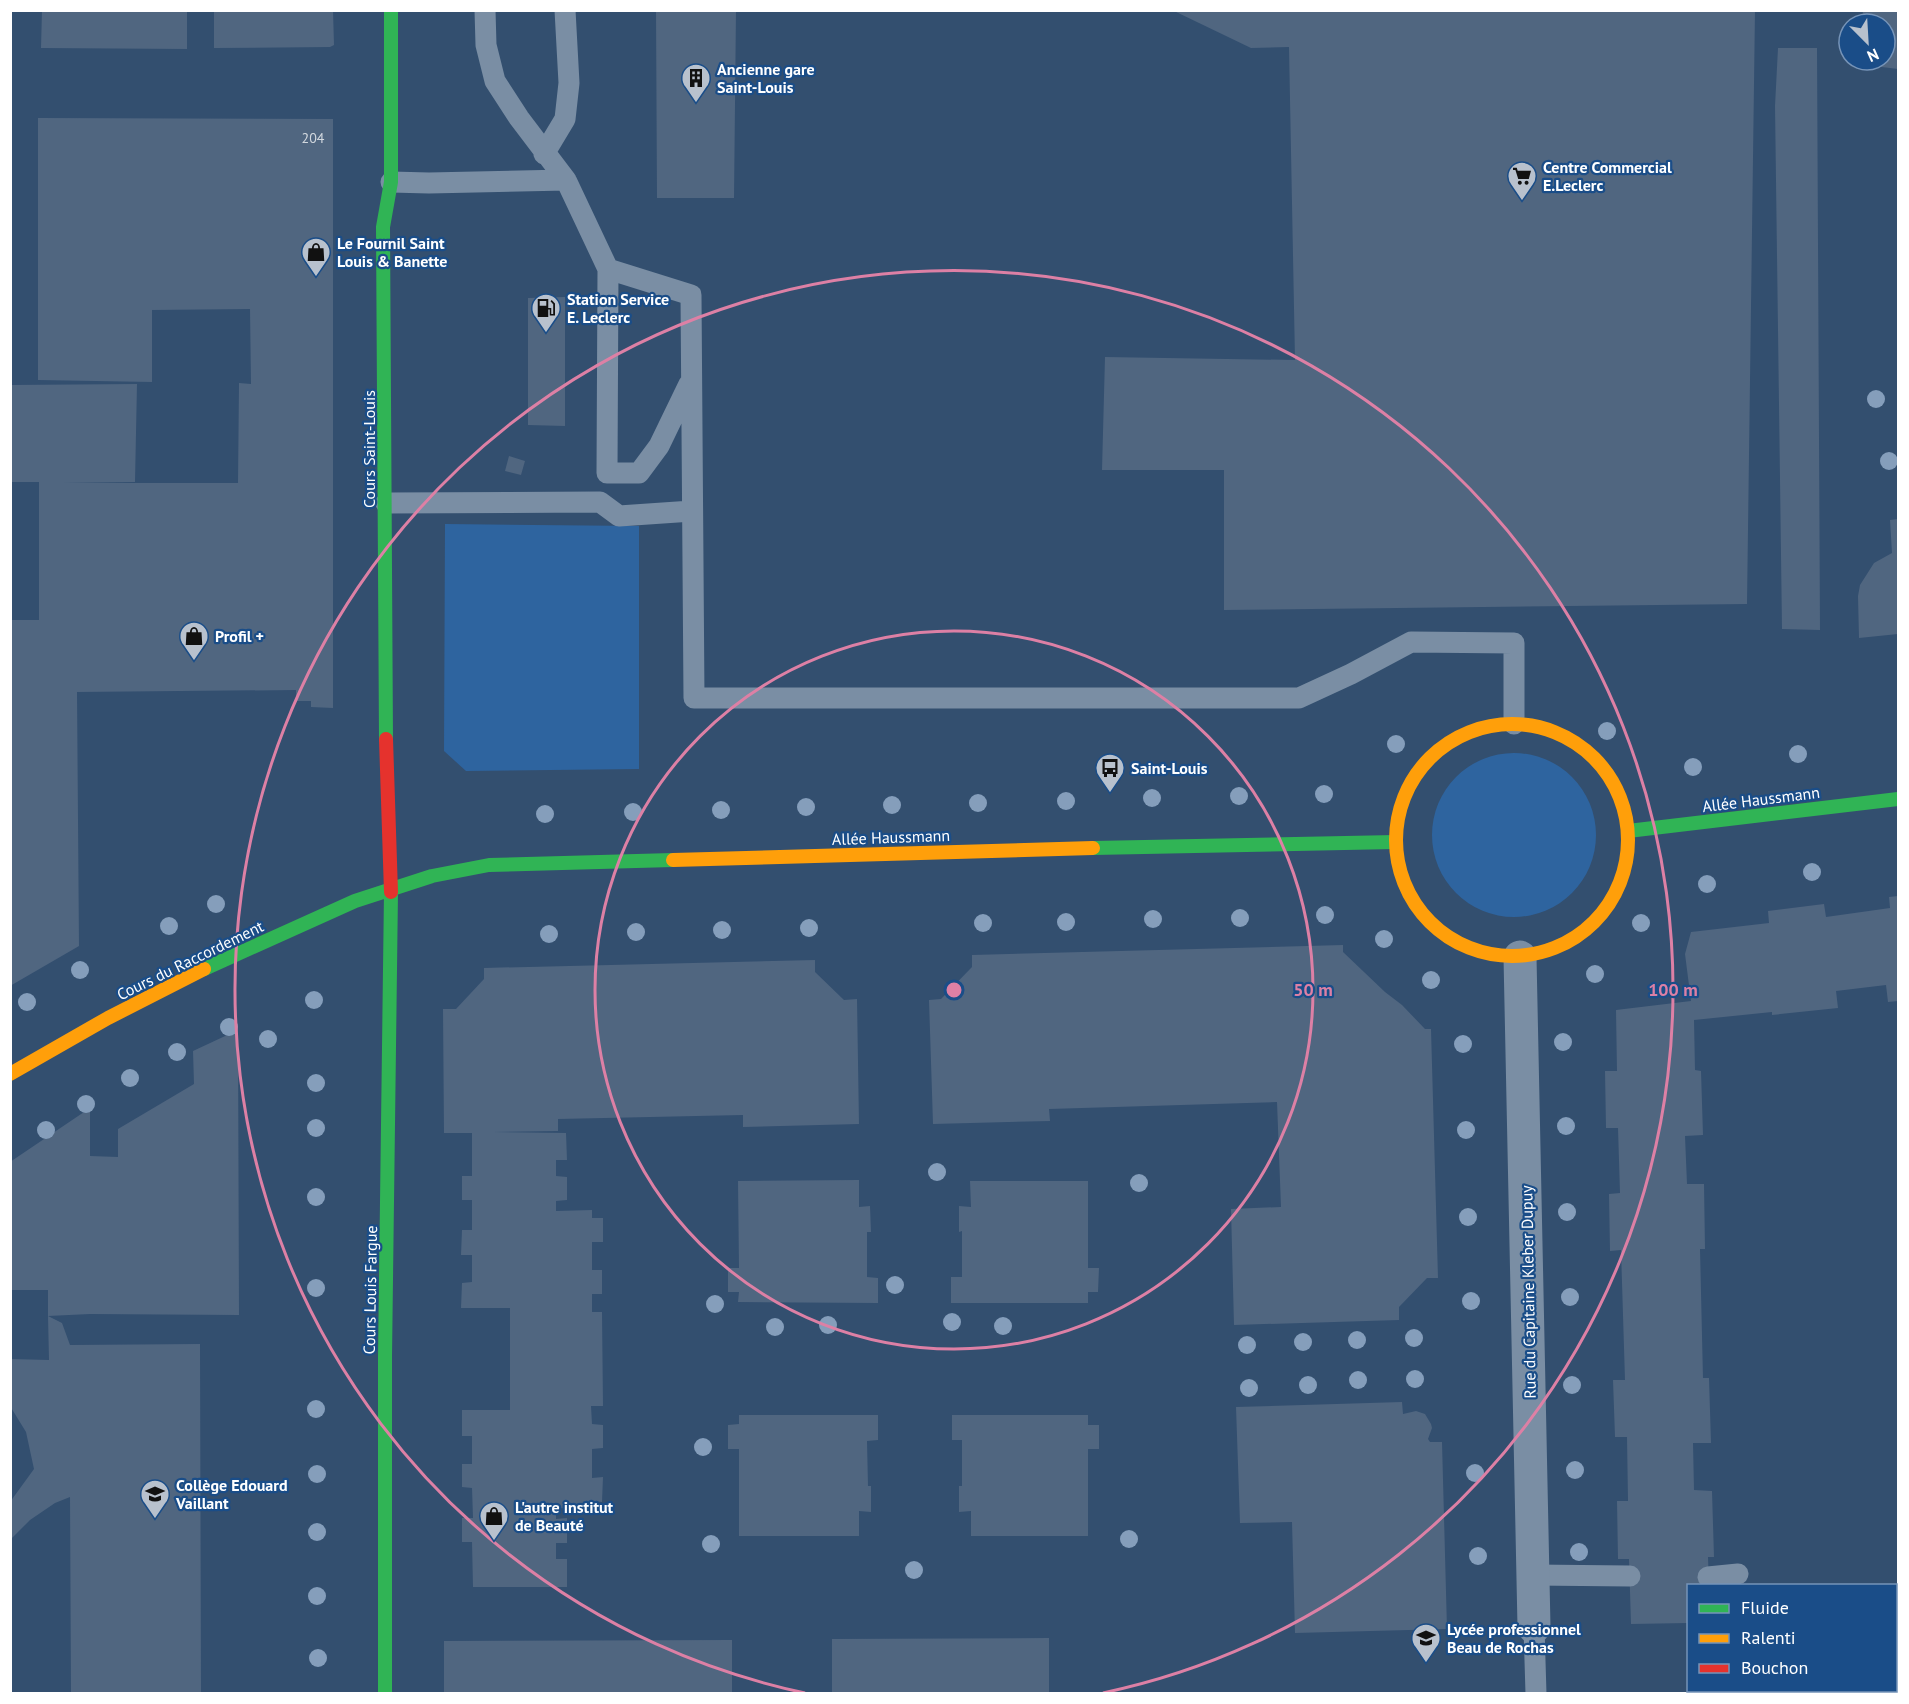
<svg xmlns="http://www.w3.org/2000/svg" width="1909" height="1704" font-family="'PT Sans',sans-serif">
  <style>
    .green { fill: #2e649f }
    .building { fill: #506680 }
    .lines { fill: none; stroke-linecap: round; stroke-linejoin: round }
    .lane { stroke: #7a8ea4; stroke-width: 21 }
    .street { stroke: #7a8ea4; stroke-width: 33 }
    .fast { stroke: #30b455; stroke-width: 14 }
    .slow { stroke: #ff9f0a; stroke-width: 14 }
    .jam { stroke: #e5322d; stroke-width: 14 }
    .tree { fill: #859ebb }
    .ring { fill: none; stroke: #dd80a5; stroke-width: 3 }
    .labels { text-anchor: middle; stroke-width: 4.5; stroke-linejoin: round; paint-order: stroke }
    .number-label { font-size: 14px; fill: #d3d9df }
    .poi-label { font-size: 16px; font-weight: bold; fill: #fff; stroke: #1a4d88; text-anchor: start }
    .street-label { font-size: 16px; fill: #fff; stroke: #1a4d88 }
    .centre { fill: #dd80a5; stroke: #1a4d88; stroke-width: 3 }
    .ring-label { font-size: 18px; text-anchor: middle; font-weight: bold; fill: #dd80a5; stroke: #1a4d88; stroke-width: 4.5; stroke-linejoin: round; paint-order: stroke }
  </style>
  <rect width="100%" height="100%" fill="#334f6f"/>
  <!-- green -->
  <path class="green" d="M445,524L639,526V769L466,771L444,751Z
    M1432 835a82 82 0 1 1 164 0a82 82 0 1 1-164 0Z"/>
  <!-- building -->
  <path class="building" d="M42,10H187V49L41,48Z
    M214,10H333L334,45L330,47L214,48Z
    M656,10H736L734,198H657Z
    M1172,10H1755L1747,604L1224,610V470H1102L1105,357L1295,360L1289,47L1251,48Z
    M1863,10H1898V69L1857,64L1858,60H1885V24H1862Z
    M1778,48H1817L1820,630L1782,629L1775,106Z
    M38,118L333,119V708L311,707V701H296V690L77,692L79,946L10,986V620H39V482H10V385L137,384L135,482L64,483H238L239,383L251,384L250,309L152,310V382L38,380Z
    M565,297V426L528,425V298Z
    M509,456L525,461L521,475L505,471Z
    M1898,519V634L1859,638L1858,596L1860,585L1874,563L1892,553L1890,520Z
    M1898,896V1001L1888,1002L1886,985L1836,991L1838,1008L1772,1015V1012L1694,1020L1695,1070L1701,1071L1703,1135L1685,1136L1687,1184H1704L1705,1249H1700L1703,1378H1709L1711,1443H1693L1694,1490L1712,1491L1714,1557H1708L1709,1586H1688V1623L1631,1624L1629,1559H1618L1617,1501H1628L1627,1437H1615L1613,1380H1625L1621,1250L1610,1251L1609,1194L1620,1193L1618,1128H1606L1605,1071H1617L1616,1010L1691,1001L1685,954L1691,932L1769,923L1768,911L1824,904L1826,917L1890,908L1889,897Z
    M1343,945V952L1385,992L1402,1005L1425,1029H1431L1438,1278H1427L1399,1307V1320L1234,1325L1231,1209L1281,1207L1277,1102L1049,1109L1050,1121L933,1124L929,1000L941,999L972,967V955Z
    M815,960V972L844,1000L857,999L859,1124L743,1127V1115L558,1119V1131L493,1132L566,1133L567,1160H556V1176L567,1177V1200L556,1201V1211L592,1210V1218H603V1242H592V1270H602V1294H592V1312H602L603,1406H591L592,1424L603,1425V1448L592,1449V1478L603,1477L602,1502L592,1501V1509L556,1508V1519L567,1518V1543H556V1559H567V1587H473L472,1542H462V1518H473L472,1488L462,1487V1464H472V1436H462V1410H510V1308H461L462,1283L472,1282V1255H461L462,1230H472V1200H462V1176H472V1133H444L443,1009H456L484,979V968Z
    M238,1030L239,1315L90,1314L48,1316V1290H10V1162L90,1108V1156L118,1157V1129L194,1084L193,1051Z
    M859,1180V1207L870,1206L871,1232H867V1277L878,1278V1303L738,1302L739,1292H728V1268H739L738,1181Z
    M970,1181H1088V1268H1099L1098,1292H1088V1303H951V1277H962V1231L959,1232V1206L971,1207Z
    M48,1316L62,1323L70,1345L200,1344L201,1694H71L70,1497L55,1503L30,1520L10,1540V1502L34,1469L26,1432L10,1406V1359L49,1360Z
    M1402,1402L1403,1414L1416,1411L1425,1414L1431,1424L1432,1428L1428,1439L1430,1442H1442L1447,1629L1295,1633L1292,1522L1240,1523L1236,1407Z
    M739,1415H878V1440L867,1441L868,1486H871V1512L859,1511V1536H739V1449H728V1425L739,1424Z
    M952,1415H1088V1425H1099V1449H1088V1536H971V1511L959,1512V1486H962V1440H952Z
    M1049,1638V1694H832V1639Z
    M732,1640V1694H444V1641Z"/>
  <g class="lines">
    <!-- lane -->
    <path class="lane" d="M485,10L486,45L495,81L519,118L566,180L608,269L607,473H639L659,446L689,384
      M544,154L565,119L569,83L565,10
      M391,182L429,183L566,180
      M608,269L691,295L694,698H1299L1351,674L1411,642L1514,643V724
      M386,503L600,502L619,516L692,511
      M1533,1575L1630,1576
      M1708,1577L1738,1574
      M1534,1627L1536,1694"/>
    <!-- street -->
    <path class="street" d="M1520,957L1534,1627"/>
    <!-- fast -->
    <path class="fast" d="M386,739L383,227L391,182V10
      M1628,831L1898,799
      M1093,848L1395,842
      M204,969L355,901L432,876L489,865L673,860
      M385,1694V1357L391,892"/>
    <!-- slow -->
    <path class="slow" d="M1396 840a116 116 0 1 1 232 0a116 116 0 1 1-232 0Z
      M673,860L1093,848
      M10,1074L108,1018L204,969"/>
    <!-- jam -->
    <path class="jam" d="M386,739L391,892"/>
  </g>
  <!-- trees -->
  <g class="tree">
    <circle cx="1876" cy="399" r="9"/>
    <circle cx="1889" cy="461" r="9"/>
    <circle cx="1607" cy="731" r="9"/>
    <circle cx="1396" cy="744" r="9"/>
    <circle cx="1798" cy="754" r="9"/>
    <circle cx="1693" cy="767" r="9"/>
    <circle cx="1324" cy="794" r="9"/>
    <circle cx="1239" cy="796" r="9"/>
    <circle cx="1152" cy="798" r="9"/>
    <circle cx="1066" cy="801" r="9"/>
    <circle cx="978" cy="803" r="9"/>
    <circle cx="892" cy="805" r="9"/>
    <circle cx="806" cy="807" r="9"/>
    <circle cx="721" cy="810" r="9"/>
    <circle cx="633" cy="812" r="9"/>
    <circle cx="545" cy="814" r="9"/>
    <circle cx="1812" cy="872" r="9"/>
    <circle cx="1707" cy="884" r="9"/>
    <circle cx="216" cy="904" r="9"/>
    <circle cx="1325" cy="915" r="9"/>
    <circle cx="1240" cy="918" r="9"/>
    <circle cx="1153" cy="919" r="9"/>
    <circle cx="1066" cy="922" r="9"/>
    <circle cx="983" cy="923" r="9"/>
    <circle cx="1641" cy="923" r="9"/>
    <circle cx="169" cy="926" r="9"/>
    <circle cx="809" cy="928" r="9"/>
    <circle cx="722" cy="930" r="9"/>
    <circle cx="636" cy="932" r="9"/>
    <circle cx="549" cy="934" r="9"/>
    <circle cx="1384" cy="939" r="9"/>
    <circle cx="80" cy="970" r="9"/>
    <circle cx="1595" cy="974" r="9"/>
    <circle cx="1431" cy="980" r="9"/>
    <circle cx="314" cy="1000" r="9"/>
    <circle cx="27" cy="1002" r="9"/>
    <circle cx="229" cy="1027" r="9"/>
    <circle cx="268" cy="1039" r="9"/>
    <circle cx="1563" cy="1042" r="9"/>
    <circle cx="1463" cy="1044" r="9"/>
    <circle cx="177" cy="1052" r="9"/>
    <circle cx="130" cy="1078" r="9"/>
    <circle cx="316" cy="1083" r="9"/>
    <circle cx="86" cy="1104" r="9"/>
    <circle cx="1566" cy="1126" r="9"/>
    <circle cx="316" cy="1128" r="9"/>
    <circle cx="46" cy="1130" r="9"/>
    <circle cx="1466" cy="1130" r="9"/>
    <circle cx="937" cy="1172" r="9"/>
    <circle cx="1139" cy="1183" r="9"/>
    <circle cx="316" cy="1197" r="9"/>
    <circle cx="1567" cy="1212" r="9"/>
    <circle cx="1468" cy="1217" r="9"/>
    <circle cx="895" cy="1285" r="9"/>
    <circle cx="316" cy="1288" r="9"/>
    <circle cx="1570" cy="1297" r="9"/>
    <circle cx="1471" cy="1301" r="9"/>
    <circle cx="715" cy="1304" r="9"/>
    <circle cx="952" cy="1322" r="9"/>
    <circle cx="828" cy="1325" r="9"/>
    <circle cx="1003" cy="1326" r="9"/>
    <circle cx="775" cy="1327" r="9"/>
    <circle cx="1414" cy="1338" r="9"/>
    <circle cx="1357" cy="1340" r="9"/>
    <circle cx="1303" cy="1342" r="9"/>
    <circle cx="1247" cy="1345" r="9"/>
    <circle cx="1415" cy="1379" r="9"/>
    <circle cx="1358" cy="1380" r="9"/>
    <circle cx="1308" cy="1385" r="9"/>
    <circle cx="1572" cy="1385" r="9"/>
    <circle cx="1249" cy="1388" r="9"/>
    <circle cx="316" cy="1409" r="9"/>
    <circle cx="703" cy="1447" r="9"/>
    <circle cx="1575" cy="1470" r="9"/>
    <circle cx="1475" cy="1473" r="9"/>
    <circle cx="317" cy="1474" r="9"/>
    <circle cx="317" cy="1532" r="9"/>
    <circle cx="1129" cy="1539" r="9"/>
    <circle cx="711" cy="1544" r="9"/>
    <circle cx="1579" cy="1552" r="9"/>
    <circle cx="1478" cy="1556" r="9"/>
    <circle cx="914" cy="1570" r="9"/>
    <circle cx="317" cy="1596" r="9"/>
    <circle cx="318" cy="1658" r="9"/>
  </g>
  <!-- distance rings -->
  <g class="ring">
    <circle cx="954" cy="990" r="359"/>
    <path d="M805 1693A719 719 0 1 1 1103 1693"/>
  </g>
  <!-- icons -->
  <defs>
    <g id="building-pin" transform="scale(1.5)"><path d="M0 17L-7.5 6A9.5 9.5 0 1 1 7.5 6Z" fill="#b8c1cd" stroke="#1a4d88"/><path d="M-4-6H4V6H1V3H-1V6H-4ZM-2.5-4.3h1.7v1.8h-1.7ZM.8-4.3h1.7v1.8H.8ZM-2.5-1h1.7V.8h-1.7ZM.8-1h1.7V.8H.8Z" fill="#111"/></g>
    <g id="supermarket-pin" transform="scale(1.5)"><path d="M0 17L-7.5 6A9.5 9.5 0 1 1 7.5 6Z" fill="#b8c1cd" stroke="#1a4d88"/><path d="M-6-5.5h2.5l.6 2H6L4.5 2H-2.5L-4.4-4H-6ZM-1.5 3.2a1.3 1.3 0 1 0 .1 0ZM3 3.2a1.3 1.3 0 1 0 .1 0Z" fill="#111"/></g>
    <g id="shop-pin" transform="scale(1.5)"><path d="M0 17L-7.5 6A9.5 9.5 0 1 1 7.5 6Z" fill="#b8c1cd" stroke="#1a4d88"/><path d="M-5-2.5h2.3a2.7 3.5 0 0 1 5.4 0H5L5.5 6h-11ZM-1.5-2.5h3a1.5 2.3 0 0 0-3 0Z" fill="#111"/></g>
    <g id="fuel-pin" transform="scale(1.5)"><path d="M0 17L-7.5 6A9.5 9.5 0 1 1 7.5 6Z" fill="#b8c1cd" stroke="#1a4d88"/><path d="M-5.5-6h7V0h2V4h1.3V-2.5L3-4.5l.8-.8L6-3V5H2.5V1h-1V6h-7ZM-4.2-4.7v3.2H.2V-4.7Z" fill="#111"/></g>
    <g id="bus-pin" transform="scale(1.5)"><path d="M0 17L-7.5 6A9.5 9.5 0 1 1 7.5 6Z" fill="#b8c1cd" stroke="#1a4d88"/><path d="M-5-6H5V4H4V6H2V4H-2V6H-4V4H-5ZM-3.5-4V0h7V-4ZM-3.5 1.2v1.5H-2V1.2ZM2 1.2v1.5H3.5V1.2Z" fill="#111"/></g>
    <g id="school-pin" transform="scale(1.5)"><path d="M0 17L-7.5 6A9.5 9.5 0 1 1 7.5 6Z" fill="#b8c1cd" stroke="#1a4d88"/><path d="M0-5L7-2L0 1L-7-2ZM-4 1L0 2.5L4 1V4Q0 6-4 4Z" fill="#111"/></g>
  </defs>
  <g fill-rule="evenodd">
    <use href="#building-pin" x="696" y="78"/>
    <use href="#supermarket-pin" x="1522" y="176"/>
    <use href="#shop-pin" x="316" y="252"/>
    <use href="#fuel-pin" x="546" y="308"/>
    <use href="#shop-pin" x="194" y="636"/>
    <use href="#bus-pin" x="1110" y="768"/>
    <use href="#school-pin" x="155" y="1494"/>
    <use href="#shop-pin" x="494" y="1516"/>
    <use href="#school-pin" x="1426" y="1638"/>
  </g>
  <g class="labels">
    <!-- number labels -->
    <g class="number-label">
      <text x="313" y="143">204</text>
    </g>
    <!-- poi labels -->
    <g class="poi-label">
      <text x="717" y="75">Ancienne gare<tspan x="717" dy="18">Saint-Louis</tspan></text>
      <text x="1543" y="173">Centre Commercial<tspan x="1543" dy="18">E.Leclerc</tspan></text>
      <text x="337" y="249">Le Fournil Saint<tspan x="337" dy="18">Louis &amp; Banette</tspan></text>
      <text x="567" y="305">Station Service<tspan x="567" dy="18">E. Leclerc</tspan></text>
      <text x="215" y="642">Profil +</text>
      <text x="1131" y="774">Saint-Louis</text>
      <text x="176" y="1491">Collège Edouard<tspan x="176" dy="18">Vaillant</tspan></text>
      <text x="515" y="1513">L'autre institut<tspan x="515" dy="18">de Beauté</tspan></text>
      <text x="1447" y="1635">Lycée professionnel<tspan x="1447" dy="18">Beau de Rochas</tspan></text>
    </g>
    <!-- street labels -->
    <g class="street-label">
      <text transform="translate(369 449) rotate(-90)" y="6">Cours Saint-Louis</text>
      <text transform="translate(1761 799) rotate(-7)" y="6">Allée Haussmann</text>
      <text transform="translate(891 837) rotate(-2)" y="6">Allée Haussmann</text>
      <text transform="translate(190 960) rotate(-26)" y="6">Cours du Raccordement</text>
      <text transform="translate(370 1290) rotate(-89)" y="6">Cours Louis Fargue</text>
      <text transform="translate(1528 1292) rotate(-91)" y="6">Rue du Capitaine Kleber Dupuy</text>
    </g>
  </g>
  <circle cx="954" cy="990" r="9" class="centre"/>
  <g class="ring-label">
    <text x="1313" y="996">50 m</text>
    <text x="1673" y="996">100 m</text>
  </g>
  <!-- border -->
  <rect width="1909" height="1704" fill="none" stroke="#ffffff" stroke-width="24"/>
  <!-- legend -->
  <rect x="1687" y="1584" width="210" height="108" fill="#1a4d88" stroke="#7694b8" stroke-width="1.5"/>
  <rect x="1699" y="1604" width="30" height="9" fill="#30b455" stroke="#7694b8" stroke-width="1.5"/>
  <text x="1741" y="1614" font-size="18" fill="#ffffff">Fluide</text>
  <rect x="1699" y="1634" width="30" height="9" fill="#ff9f0a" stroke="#7694b8" stroke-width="1.5"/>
  <text x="1741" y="1644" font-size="18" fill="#ffffff">Ralenti</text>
  <rect x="1699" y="1664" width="30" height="9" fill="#e5322d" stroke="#7694b8" stroke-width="1.5"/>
  <text x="1741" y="1674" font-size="18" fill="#ffffff">Bouchon</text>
  <!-- north arrow -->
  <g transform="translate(1867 42) rotate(156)"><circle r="28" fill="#1a4d88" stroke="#7694b8" stroke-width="1.5"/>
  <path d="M0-4.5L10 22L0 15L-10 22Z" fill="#b8c1cd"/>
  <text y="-9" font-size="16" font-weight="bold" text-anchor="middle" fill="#ffffff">N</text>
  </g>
</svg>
